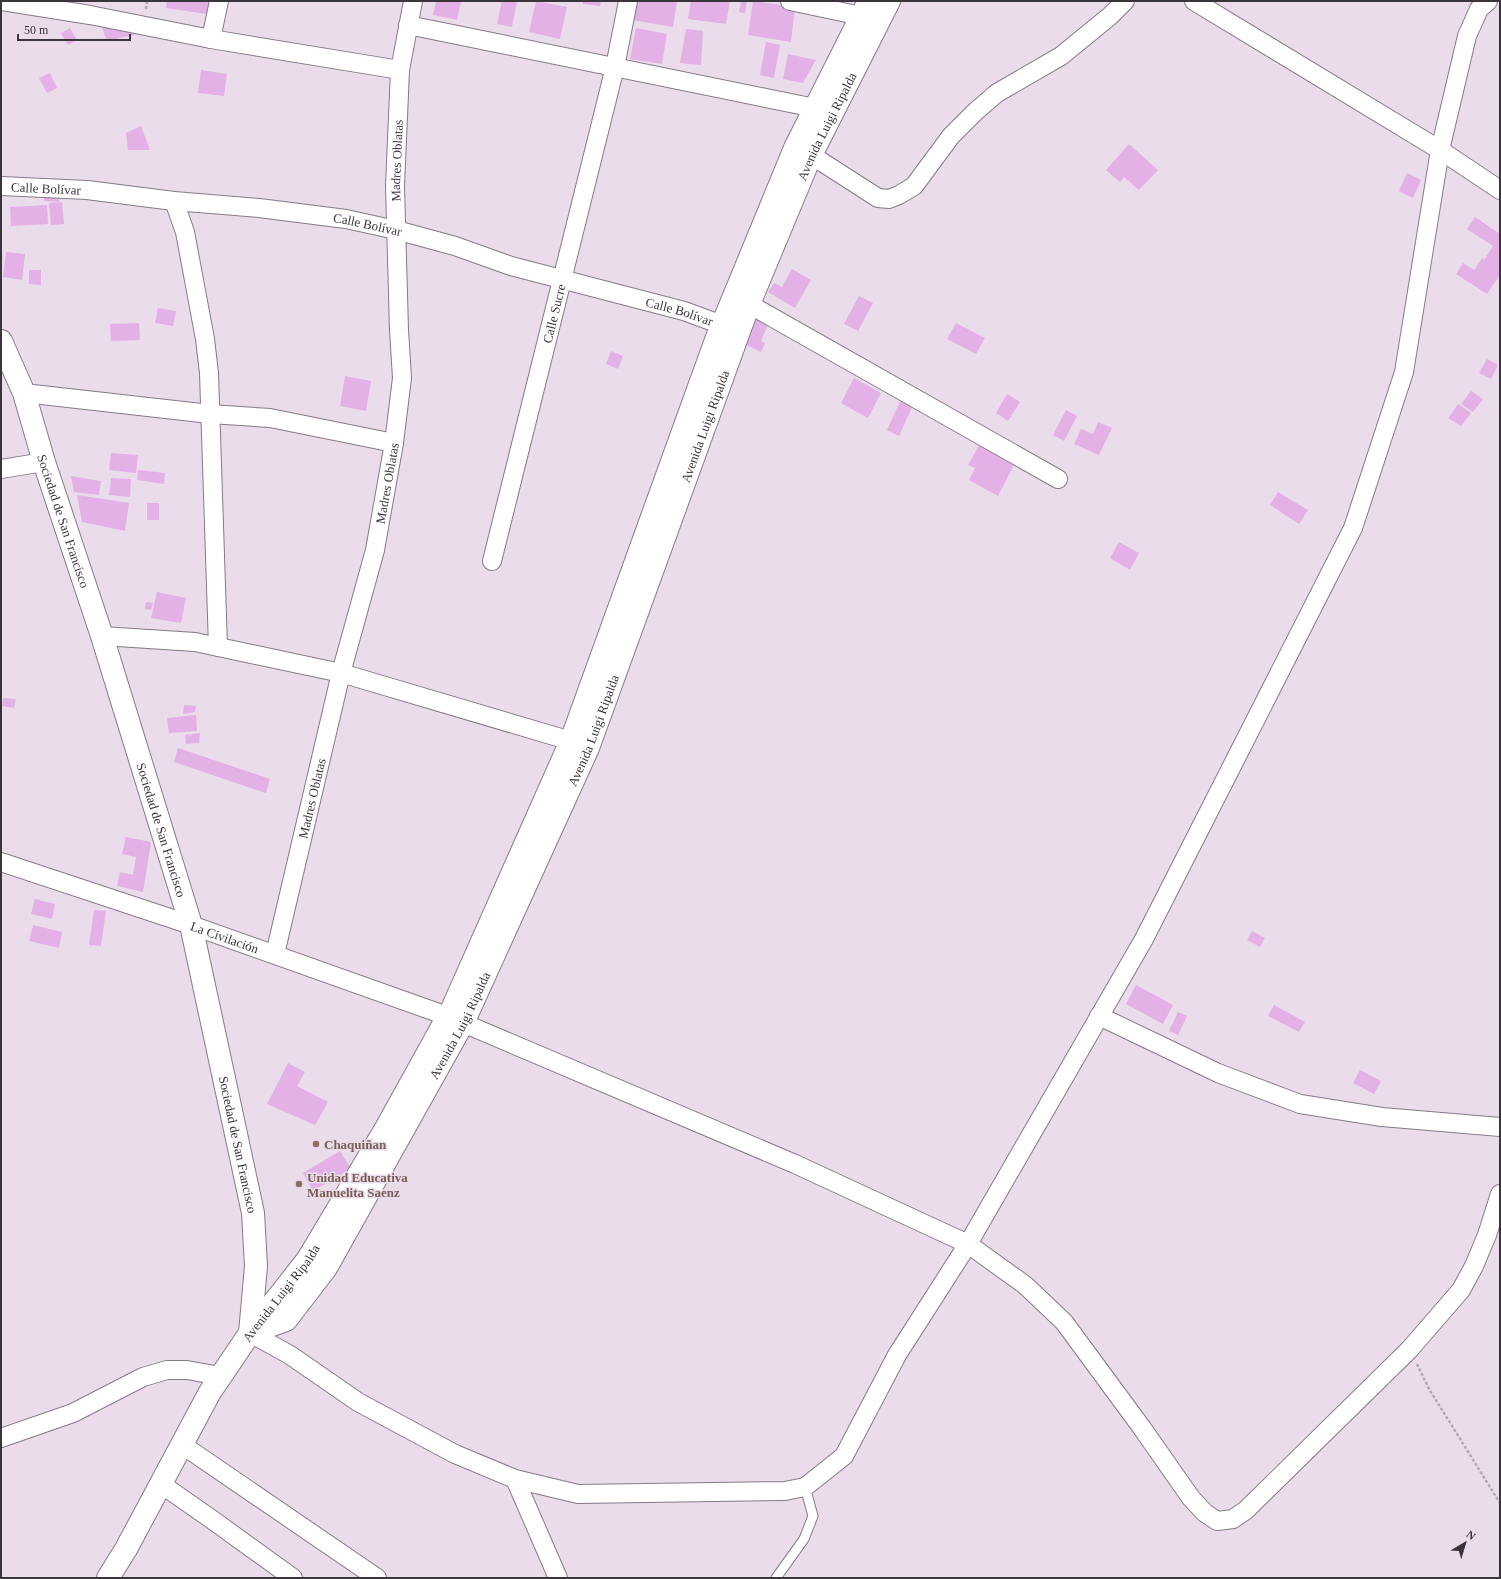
<svg xmlns="http://www.w3.org/2000/svg" width="1501" height="1579" font-family="Georgia,serif">
  <style>
    .building { fill: #e3b1e5 }
    .lines { fill: none; stroke-linecap: round; stroke-linejoin: round }
    .lane-casing { stroke: #877a87; stroke-width: 11 }
    .street-casing { stroke: #877a87; stroke-width: 20 }
    .secondary-casing { stroke: #877a87; stroke-width: 24 }
    .path { stroke: #b3a8b3; stroke-width: 2.5; stroke-dasharray: 3 2; stroke-linecap: butt }
    .lane { stroke: #fff; stroke-width: 9 }
    .street { stroke: #fff; stroke-width: 18 }
    .secondary { stroke: #fff; stroke-width: 22 }
    .education-dot { fill: #8d6e63; stroke: #eadcea; stroke-width: 1.5 }
    .labels { text-anchor: middle; stroke-width: 3; stroke-linejoin: round; paint-order: stroke }
    .street-label { font-size: 13px; fill: #3a353a; stroke: #eadcea }
    .education-label { font-size: 13px; font-weight: bold; fill: #785e54; stroke: #eadcea; text-anchor: start }
  </style>
  <rect width="100%" height="100%" fill="#eadcea"/>
  <!-- building -->
  <path class="building" d="M167,1H215L213,15L166,8Z
    M436,1H461L457,20L433,15Z
    M502,1H517L512,27L497,24Z
    M536,1L567,7L560,39L529,32Z
    M583,1H601L600,6L583,4Z
    M635,1H677L673,27L632,20Z
    M691,1H730L726,24L688,19Z
    M741,1L747,2L745,13L739,12Z
    M753,1L795,7L791,42L748,35Z
    M99,19L109,20L115,35L111,21L133,24L134,35L107,41Z
    M70,28L77,40L68,45L61,33Z
    M636,28L667,34L662,64L630,59Z
    M686,29L703,31L701,65L680,63Z
    M766,42L780,45L774,78L760,75Z
    M788,54L816,60L803,83L783,79Z
    M201,70L227,74L224,96L198,93Z
    M50,73L57,88L47,93L39,78Z
    M141,126L150,150H128L126,133Z
    M1129,144L1158,170L1139,190L1124,177L1120,182L1106,170Z
    M1407,173L1421,180L1413,198L1399,191Z
    M45,189L61,190L59,202L44,201Z
    M62,202L64,224L51,225L49,203Z
    M47,205L48,224L11,226L10,207Z
    M1475,217L1500,234V275L1487,294L1456,274L1463,263L1474,270L1482,258L1484,260L1493,246L1467,229Z
    M6,252L25,254L22,280L3,277Z
    M792,269L811,280L795,308L768,292L774,283L782,287Z
    M29,270H41V285L29,284Z
    M859,296L873,303L858,331L844,324Z
    M158,308L176,311L173,326L155,323Z
    M756,316L769,323L761,341L765,343L761,352L742,343Z
    M139,323L140,340L111,341L110,324Z
    M956,323L985,338L976,354L947,339Z
    M611,351L623,356L618,369L606,364Z
    M1487,359L1498,365L1491,379L1479,373Z
    M345,376L371,381L366,411L340,406Z
    M854,378L881,393L868,418L841,403Z
    M1471,391L1483,399L1473,412L1461,404Z
    M1007,394L1020,402L1008,421L996,413Z
    M901,399L913,405L899,436L887,430Z
    M1458,404L1471,413L1461,426L1448,418Z
    M1066,410L1077,416L1064,441L1053,435Z
    M1098,422L1112,428L1099,455L1074,444L1081,429L1093,434Z
    M983,438L1018,457L998,496L969,480L975,468L968,465Z
    M111,453L138,455L136,473L109,470Z
    M138,470L165,473L164,484L137,480Z
    M71,476L101,481L99,495L74,492Z
    M111,478L131,479L130,497L109,495Z
    M1278,492L1308,510L1299,524L1270,505Z
    M77,495L129,503L125,531L82,522Z
    M147,503H159V520H147Z
    M1119,542L1139,553L1130,570L1110,558Z
    M157,592L186,598L181,623L151,618Z
    M146,602L153,603L151,610L145,609Z
    M3,698L16,699L14,708L2,706Z
    M184,705L196,706L195,712L183,714Z
    M196,715L197,731L169,733L167,718Z
    M200,733L199,743L186,744L185,735Z
    M178,748L270,779L266,793L174,762Z
    M126,837L151,842L143,892L117,886L120,872L133,875L136,857L122,854Z
    M35,899L55,904L52,919L31,914Z
    M94,910L106,911L101,946L89,945Z
    M33,925L62,932L59,948L29,941Z
    M1252,931L1265,938L1260,947L1247,940Z
    M1136,985L1173,1005L1163,1024L1126,1004Z
    M1274,1005L1305,1022L1299,1032L1268,1016Z
    M1178,1012L1187,1016L1178,1035L1169,1031Z
    M288,1063L305,1072L297,1086L328,1102L315,1125L267,1104Z
    M1360,1070L1381,1081L1374,1094L1353,1083Z
    M340,1151L351,1169L313,1191L303,1173Z"/>
  <g class="lines">
    <!-- lane casing -->
    <g class="lane-casing">
      <path id="lane" d="M776,1578L804,1539L813,1516L805,1487"/>
    </g>
    <!-- street casing -->
    <g class="street-casing">
      <g id="street">
        <path d="M2,1L90,15L211,39L400,70"/>
        <path d="M790,1L861,16"/>
        <path d="M1194,1L1440,150L1500,190"/>
        <path d="M408,25L815,108L826,113"/>
        <path d="M211,39L219,1"/>
        <path d="M811,155L878,198L889,199L899,195L914,186L951,136L975,112L997,93L1061,56L1110,16L1125,1"/>
        <path id="s1" d="M1,186L87,190L174,201L259,208L346,219L396,230L455,246L511,266L684,311L722,325"/>
        <path d="M174,201L185,232L205,339L209,373L218,647"/>
        <path d="M738,298L1058,479"/>
        <path d="M24,393L210,414L270,418L394,443"/>
        <path d="M1,469L44,462"/>
        <path id="s2" d="M492,561L615,67L628,1"/>
        <path d="M102,636L195,642L341,673L571,741L583,746"/>
        <path id="s3" d="M1,862L191,925L447,1016"/>
        <path id="s4" d="M275,954L341,673L375,550L394,443L402,378L399,330L395,186L400,70L413,1"/>
        <path d="M1099,1016L1218,1073L1300,1104L1382,1117L1500,1127"/>
        <path d="M463,1023L795,1164L968,1244L1025,1285L1064,1322L1142,1428L1191,1498L1205,1513L1217,1521L1233,1519L1246,1510L1409,1350L1461,1290L1474,1266L1487,1235L1500,1194"/>
        <path d="M250,1333L290,1355L358,1402L455,1454L515,1479L578,1494L785,1491L805,1487L844,1456L897,1355L968,1244L1144,939L1353,528L1404,372L1440,150L1467,36L1479,9L1488,1"/>
        <path d="M1,1438L73,1413L143,1377L167,1370H187L220,1376"/>
        <path d="M181,1444L377,1578"/>
        <path d="M515,1479L558,1578"/>
        <path d="M161,1484L214,1521L293,1578"/>
      </g>
    </g>
    <!-- secondary casing -->
    <g class="secondary-casing">
      <g id="secondary">
        <path id="s5" d="M1,341L24,393L44,462L102,636L191,925L253,1213L256,1266L250,1333"/>
        <path id="s6" d="M250,1333L286,1320L326,1268L463,1023L588,748L749,304L811,155L889,1"/>
        <path id="s7" d="M108,1578L126,1549L210,1392L250,1333L308,1259L385,1130L452,1009L571,741L716,340L795,148L869,1"/>
      </g>
    </g>
    <!-- path -->
    <path class="path" d="M146,9L147,1
      M1417,1364L1429,1389L1500,1503"/>
    <!-- lane -->
    <use href="#lane" class="lane"/>
    <!-- street -->
    <use href="#street" class="street"/>
    <!-- secondary -->
    <use href="#secondary" class="secondary"/>
  </g>
  <!-- markers -->
  <g class="education-dot">
    <circle cx="316" cy="1144" r="4"/>
    <circle cx="299" cy="1184" r="4"/>
  </g>
  <g class="labels">
    <!-- street labels -->
    <g class="street-label">
      <text dy="5" stroke="none"><textPath href="#s6" startOffset="1353">Avenida Luigi Ripalda</textPath></text>
      <text dy="5" stroke="none"><textPath href="#s4" startOffset="808">Madres Oblatas</textPath></text>
      <text dy="5" stroke="none"><textPath href="#s1" startOffset="45">Calle Bolívar</textPath></text>
      <text dy="5" stroke="none"><textPath href="#s1" startOffset="369">Calle Bolívar</textPath></text>
      <text dy="5" stroke="none"><textPath href="#s1" startOffset="693">Calle Bolívar</textPath></text>
      <text dy="5" stroke="none"><textPath href="#s2" startOffset="255">Calle Sucre</textPath></text>
      <text dy="5" stroke="none"><textPath href="#s6" startOffset="1029">Avenida Luigi Ripalda</textPath></text>
      <text dy="5" stroke="none"><textPath href="#s4" startOffset="484">Madres Oblatas</textPath></text>
      <text dy="5" stroke="none"><textPath href="#s5" startOffset="191">Sociedad de San Francisco</textPath></text>
      <text dy="5" stroke="none"><textPath href="#s6" startOffset="705">Avenida Luigi Ripalda</textPath></text>
      <text dy="5" stroke="none"><textPath href="#s4" startOffset="160">Madres Oblatas</textPath></text>
      <text dy="5" stroke="none"><textPath href="#s5" startOffset="515">Sociedad de San Francisco</textPath></text>
      <text dy="5" stroke="none"><textPath href="#s3" startOffset="236">La Civilación</textPath></text>
      <text dy="5" stroke="none"><textPath href="#s6" startOffset="381">Avenida Luigi Ripalda</textPath></text>
      <text dy="5" stroke="none"><textPath href="#s5" startOffset="839">Sociedad de San Francisco</textPath></text>
      <text dy="5" stroke="none"><textPath href="#s7" startOffset="334">Avenida Luigi Ripalda</textPath></text>
    </g>
    <!-- education labels -->
    <g class="education-label">
      <text x="324" y="1149">Chaquiñan</text>
      <text x="307" y="1182">Unidad Educativa<tspan x="307" dy="15">Manuelita Saenz</tspan></text>
    </g>
  </g>
  <!-- border -->
  <rect width="1501" height="1579" fill="none" stroke="#3a353a" stroke-width="4"/>
  <!-- north arrow -->
  <g transform="translate(1465 1543) rotate(38)" stroke="#eadcea" stroke-width="3" paint-order="stroke">
  <path d="M0-3L7 15L0 10L-7 15Z" fill="#3a353a"/>
  <text y="-6" font-size="11" font-weight="bold" text-anchor="middle" fill="#3a353a">N</text>
  </g>
  <!-- scale -->
  <path d="M18 34v6h112v-6" fill="none" stroke="#3a353a" stroke-width="2"/>
  <text x="24" y="34" font-size="12" fill="#3a353a" stroke="#eadcea" stroke-width="3" paint-order="stroke">50 m</text>
</svg>
